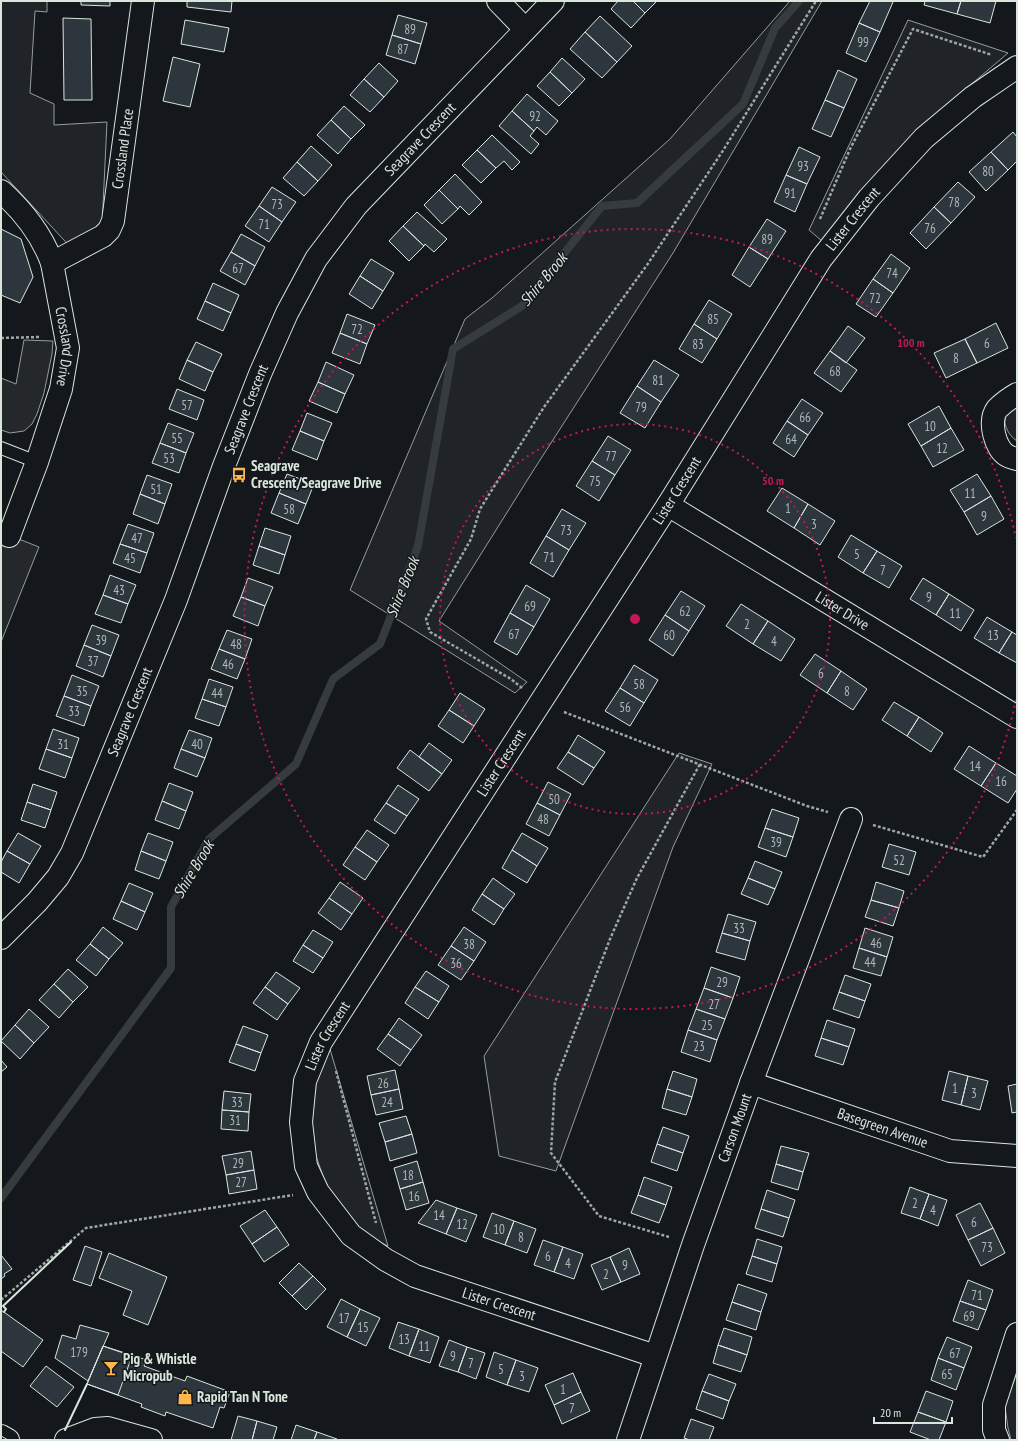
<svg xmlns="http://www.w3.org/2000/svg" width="1018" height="1441" font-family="'PT Sans Narrow',sans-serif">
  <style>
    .green { fill: #202428; stroke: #939e99 }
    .parking { fill: #24282b; stroke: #939e99 }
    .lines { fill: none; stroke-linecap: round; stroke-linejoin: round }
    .stream { stroke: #363b3e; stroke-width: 8 }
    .building { fill: #2c363c; stroke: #d8e6dc }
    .lane-casing { stroke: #d8e6dc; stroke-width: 14 }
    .street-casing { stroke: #d8e6dc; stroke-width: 24 }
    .secondary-casing { stroke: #d8e6dc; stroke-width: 24 }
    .path { stroke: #9da8a2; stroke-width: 2.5; stroke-dasharray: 3 2; stroke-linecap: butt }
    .lane { stroke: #14181c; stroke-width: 12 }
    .street { stroke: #14181c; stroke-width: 22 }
    .secondary { stroke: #14181c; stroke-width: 22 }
    .tram { stroke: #d8e6dc; stroke-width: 1 }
    .wall { stroke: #d8e6dc; stroke-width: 2 }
    .ring { fill: none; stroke: #c2185b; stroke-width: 2; stroke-dasharray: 2 4 }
    .labels { text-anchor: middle; stroke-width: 3; stroke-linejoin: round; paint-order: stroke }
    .number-label { font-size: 13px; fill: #adbab4 }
    .street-label { font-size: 15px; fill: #d8e6dc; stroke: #14181c }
    .poi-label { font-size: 15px; font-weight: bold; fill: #d8e6dc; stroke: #14181c; text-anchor: start }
    .water-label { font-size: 16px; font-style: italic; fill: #d8e6dc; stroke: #14181c }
    .centre { fill: #c2185b; stroke: #14181c; stroke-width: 2 }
    .ring-label { font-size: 12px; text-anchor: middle; font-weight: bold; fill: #c2185b; stroke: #14181c; stroke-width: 3; stroke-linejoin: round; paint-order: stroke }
  </style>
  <rect width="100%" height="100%" fill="#14181c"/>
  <!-- green -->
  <path class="green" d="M1,1H47V12L35,11L30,93L54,104V125L107,122L102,227L75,252L1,172Z
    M790,1H822L673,253L533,471L439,621L527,682L515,693L350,590L465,319L492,298L670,139Z
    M908,20L1008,53L913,134L822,241L809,230Z
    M1017,402V441C1009,436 1002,424 1006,415C1009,410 1014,406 1017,402Z
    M679,753L712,764L673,847L556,1171L499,1156L484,1056Z
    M330,1049L388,1246L371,1238L350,1219L326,1185L314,1150L309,1108L321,1062Z
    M1017,1372V1440H1011L1008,1428L1005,1407Z"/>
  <!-- parking -->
  <path class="parking" d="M24,340L53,341L52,354L44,393L37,414L32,424L24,431L10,433L1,430V378L16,384Z
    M1,532L39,547L1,642Z"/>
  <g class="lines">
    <!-- stream -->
    <path class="stream" d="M1,1198L171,968V907L209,839L296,764L333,679L380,644L418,546L453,349L522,306L602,206L637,203L743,104L775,28L799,1"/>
  </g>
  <!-- building -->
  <path class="building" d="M81,1H110V6L81,5Z
    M187,1H232L231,12L187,7Z
    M618,1H633L645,13L631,28L611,9Z
    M633,1H657L645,13Z
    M870,1H891L893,2L880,32L859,23Z
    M925,1H961L957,14L924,5Z
    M961,1H996L990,23L957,14Z
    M398,15L427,23L421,44L392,35Z
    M600,16L632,46L617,62L585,32Z
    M63,18L91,19L92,100H64Z
    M185,20L229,28L224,52L181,44Z
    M859,23L880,32L866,62L846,53Z
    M585,32L617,62L602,78L570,49Z
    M392,35L421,44L415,64L386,55Z
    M173,57L200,64L190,107L163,101Z
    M562,58L585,79L572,93L550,72Z
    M379,63L398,81L384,97L364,79Z
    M838,70L857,79L844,108L825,100Z
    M550,72L572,93L559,106L537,86Z
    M364,79L384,97L370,112L350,95Z
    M527,94L558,121L546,135L537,127L534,131L512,111Z
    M825,100L844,108L831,137L812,129Z
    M344,106L365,125L351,139L331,120Z
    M512,111L534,131L530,136L539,144L531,154L499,126Z
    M331,120L351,139L338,154L317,135Z
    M1013,132L1017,137V161L1008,170L991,152Z
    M492,135L520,162L512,170L504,161L496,168L477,150Z
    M311,146L332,165L318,181L297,162Z
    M799,147L820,157L807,184L786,175Z
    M477,150L496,168L481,183L462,165Z
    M991,152L1008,170L986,191L969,172Z
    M297,162L318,181L304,196L283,178Z
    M455,174L482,202L469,215L460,206L458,209L439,190Z
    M786,175L807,184L795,212L774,202Z
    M958,182L975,197L951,223L934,207Z
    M272,187L296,202L282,222L259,206Z
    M439,190L458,209L442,224L424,205Z
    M259,206L282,222L269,242L245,226Z
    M934,207L951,223L926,249L910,233Z
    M417,212L447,239L434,252L425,244L424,246L403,226Z
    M767,219L786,231L768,259L749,247Z
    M403,226L424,246L409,261L389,241Z
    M1,229L21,239L33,277L20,303L1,295Z
    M241,234L265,247L255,266L231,252Z
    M749,247L768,259L750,287L732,275Z
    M231,252L255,266L245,285L220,271Z
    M891,254L910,268L893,293L873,279Z
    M371,259L394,273L383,291L360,276Z
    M360,276L383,291L372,309L349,294Z
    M873,279L893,293L876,317L856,304Z
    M213,283L239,295L231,313L205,301Z
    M709,300L732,314L717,339L694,324Z
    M205,301L231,313L223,331L197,319Z
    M347,314L375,325L367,344L340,333Z
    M996,323L1008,348L977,363L965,339Z
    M694,324L717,339L702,363L679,349Z
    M848,326L865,338L846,363L830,351Z
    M340,333L367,344L360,364L332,353Z
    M965,339L977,363L946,378L934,353Z
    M196,342L222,354L213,372L187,360Z
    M830,351L857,370L841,392L814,373Z
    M187,360L213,372L205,391L179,379Z
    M654,360L679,375L661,402L637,386Z
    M326,362L354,375L345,394L318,382Z
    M318,382L345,394L337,413L309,401Z
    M637,386L661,402L645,428L620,413Z
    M177,389L204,400L197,420L169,409Z
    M802,399L823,413L808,435L787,421Z
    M939,406L951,428L921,446L908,424Z
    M307,413L332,423L324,441L300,431Z
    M787,421L808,435L794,457L773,443Z
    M168,423L194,433L186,453L160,443Z
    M951,428L964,450L933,467L921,446Z
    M300,431L324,441L317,460L292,450Z
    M608,436L631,450L615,475L592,461Z
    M160,443L186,453L179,473L152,463Z
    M592,461L615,475L599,501L576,486Z
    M287,474L314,484L306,504L279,493Z
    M977,474L991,496L964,512L950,490Z
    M147,475L172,484L165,504L140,494Z
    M782,488L808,504L794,528L767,511Z
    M279,493L306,504L298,524L271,513Z
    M140,494L165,504L158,524L133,514Z
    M991,496L1004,519L977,535L964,512Z
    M808,504L835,521L820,545L794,528Z
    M562,509L586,523L569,550L546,536Z
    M128,524L154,533L147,553L120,544Z
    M265,528L291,536L285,555L259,546Z
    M851,535L877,551L863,573L838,557Z
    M546,536L569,550L553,577L530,563Z
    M120,544L147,553L140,573L113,563Z
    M259,546L285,555L279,574L253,565Z
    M877,551L902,566L889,588L863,573Z
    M110,575L136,585L128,604L103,595Z
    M248,578L273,587L265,606L241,597Z
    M923,578L949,594L936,615L910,599Z
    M526,585L550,599L534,627L510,613Z
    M681,591L705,606L689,631L665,615Z
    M949,594L974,610L961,631L936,615Z
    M103,595L128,604L121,623L95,614Z
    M241,597L265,606L258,626L233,616Z
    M741,604L768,621L753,644L726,626Z
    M510,613L534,627L517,655L494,642Z
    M665,615L689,631L673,656L649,640Z
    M987,617L1012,632L999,653L974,638Z
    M768,621L795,639L781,661L753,644Z
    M92,625L119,635L111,656L84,645Z
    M227,630L252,639L245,659L219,649Z
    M1012,632L1017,635V663L999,653Z
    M84,645L111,656L103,677L76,666Z
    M219,649L245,659L237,679L211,669Z
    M815,654L841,671L827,693L800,675Z
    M634,665L658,680L644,703L620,688Z
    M841,671L867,689L853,710L827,693Z
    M72,675L99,686L91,706L64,696Z
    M209,679L233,687L226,707L202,699Z
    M620,688L644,703L630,726L605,711Z
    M460,693L485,709L474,726L449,710Z
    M64,696L91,706L84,726L56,716Z
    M202,699L226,707L219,726L195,718Z
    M894,702L919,717L907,736L882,720Z
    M449,710L474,726L463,743L438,726Z
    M919,717L943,733L931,752L907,736Z
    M53,729L79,738L72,758L46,749Z
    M189,730L212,738L205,758L181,749Z
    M578,735L605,752L594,768L568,752Z
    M429,743L452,760L442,774L419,757Z
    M969,746L996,763L981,786L954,769Z
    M46,749L72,758L65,778L39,769Z
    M181,749L205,758L197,777L174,768Z
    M410,750L442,774L429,791L397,768Z
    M568,752L594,768L583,785L557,768Z
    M996,763L1017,776V789L1008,803L981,786Z
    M548,782L571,794L560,815L537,803Z
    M169,783L193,792L186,811L162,801Z
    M33,784L57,792L51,810L27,802Z
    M398,785L419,799L407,816L386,803Z
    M162,801L186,811L179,829L155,820Z
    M27,802L51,810L45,828L21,820Z
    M386,803L407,816L395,834L374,820Z
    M537,803L560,815L549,836L526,824Z
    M772,809L799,818L793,837L765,828Z
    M765,828L793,837L786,857L758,847Z
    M367,830L389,845L377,862L355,847Z
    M18,833L41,846L30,864L7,851Z
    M148,833L173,842L166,861L141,851Z
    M522,833L548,848L537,866L512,850Z
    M889,844L916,852L909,875L882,867Z
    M355,847L377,862L365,880L343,865Z
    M512,850L537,866L527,883L502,868Z
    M7,851L30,864L19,883L1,872V862Z
    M141,851L166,861L159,879L135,870Z
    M755,861L782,872L775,889L748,878Z
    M493,878L515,894L504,909L482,894Z
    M748,878L775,889L768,905L741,894Z
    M340,882L363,898L352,914L329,898Z
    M876,882L904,891L899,908L871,900Z
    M129,883L153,893L145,912L121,901Z
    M482,894L504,909L494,925L472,910Z
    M329,898L352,914L341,930L318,913Z
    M871,900L899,908L893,926L865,917Z
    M121,901L145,912L137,930L113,919Z
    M728,914L756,922L750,941L722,933Z
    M103,927L123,943L109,959L90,944Z
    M464,927L486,942L474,961L451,946Z
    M865,928L893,937L887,957L859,948Z
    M313,930L333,942L323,958L303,945Z
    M722,933L750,941L745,960L716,952Z
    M90,944L109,959L96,976L76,960Z
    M303,945L323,958L313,973L293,961Z
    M451,946L474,961L461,980L438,965Z
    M859,948L887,957L881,976L853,968Z
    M711,967L740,977L733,998L704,988Z
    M68,969L88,987L73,1002L54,984Z
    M426,971L449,986L439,1002L415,987Z
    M276,972L300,988L288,1004L265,987Z
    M845,975L871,984L865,1001L839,992Z
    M54,984L73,1002L59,1018L39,1000Z
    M265,987L288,1004L277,1020L253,1003Z
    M415,987L439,1002L428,1019L405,1003Z
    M704,988L733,998L725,1019L696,1009Z
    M839,992L865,1001L859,1018L833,1009Z
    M29,1009L49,1027L34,1043L15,1025Z
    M696,1009L725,1019L717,1040L688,1030Z
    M399,1018L422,1035L411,1050L388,1034Z
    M827,1020L855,1029L849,1047L821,1038Z
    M15,1025L34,1043L20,1059L1,1041Z
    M243,1026L268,1035L261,1053L236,1044Z
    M688,1030L717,1040L710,1062L681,1052Z
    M388,1034L411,1050L400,1066L377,1049Z
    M821,1038L849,1047L843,1065L815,1056Z
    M236,1044L261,1053L255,1071L229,1062Z
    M1,1060L7,1067L1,1072Z
    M395,1070L399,1089L371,1095L367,1076Z
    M673,1071L697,1079L692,1097L667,1089Z
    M949,1071L968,1076L961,1105L942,1100Z
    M968,1076L988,1081L980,1110L961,1105Z
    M1017,1084V1112L1012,1113L1008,1086Z
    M399,1089L403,1109L376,1115L371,1095Z
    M667,1089L692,1097L686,1115L662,1108Z
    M224,1091L251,1094L249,1112L222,1110Z
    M222,1110L249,1112L248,1131L221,1129Z
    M406,1116L412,1134L385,1142L379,1123Z
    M663,1127L689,1136L683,1153L657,1144Z
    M412,1134L417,1153L390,1161L385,1142Z
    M657,1144L683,1153L677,1171L651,1162Z
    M781,1146L809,1153L803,1172L776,1164Z
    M251,1151L254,1170L226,1175L222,1156Z
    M417,1161L423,1182L400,1189L394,1168Z
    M776,1164L803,1172L798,1190L771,1182Z
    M254,1170L257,1189L229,1194L226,1175Z
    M644,1177L672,1187L666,1205L638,1195Z
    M423,1182L429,1203L406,1210L400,1189Z
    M910,1187L929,1194L920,1219L901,1213Z
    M767,1190L795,1200L789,1218L761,1209Z
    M929,1194L947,1200L938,1226L920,1219Z
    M638,1195L666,1205L659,1223L631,1213Z
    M436,1200L457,1208L446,1234L418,1223Z
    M980,1203L993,1228L968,1240L956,1215Z
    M457,1208L477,1215L466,1242L446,1234Z
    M761,1209L789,1218L783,1237L755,1228Z
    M265,1210L277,1227L252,1244L240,1226Z
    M492,1213L514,1221L505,1245L483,1237Z
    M514,1221L536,1229L527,1253L505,1245Z
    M277,1227L289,1245L264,1262L252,1244Z
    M993,1228L1005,1253L981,1266L968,1240Z
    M757,1239L782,1247L777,1264L752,1256Z
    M543,1240L563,1247L554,1272L534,1265Z
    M85,1246L102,1252L91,1286L73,1280Z
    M563,1247L583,1254L574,1279L554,1272Z
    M629,1248L640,1274L621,1282L610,1257Z
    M109,1253L167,1277L148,1325L123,1315L132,1291L99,1278Z
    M1,1255L12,1269L4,1274L5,1276L1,1279Z
    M752,1256L777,1264L772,1282L746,1274Z
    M610,1257L621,1282L602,1290L591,1265Z
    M299,1263L313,1276L292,1296L279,1283Z
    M313,1276L326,1289L306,1310L292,1296Z
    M968,1280L993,1290L986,1310L960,1301Z
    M738,1284L767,1294L761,1312L732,1302Z
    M341,1299L360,1309L347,1337L327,1327Z
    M960,1301L986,1310L978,1330L953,1321Z
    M732,1302L761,1312L756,1330L726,1320Z
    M360,1309L380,1318L366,1346L347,1337Z
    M1,1310L43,1340L23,1367L1,1351Z
    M398,1322L419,1329L409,1356L389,1348Z
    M80,1325L109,1333L88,1381L55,1358L62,1335L76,1339Z
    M724,1328L752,1337L747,1355L718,1345Z
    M419,1329L439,1337L430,1363L409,1356Z
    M947,1337L972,1347L964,1368L938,1358Z
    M449,1340L467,1347L458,1372L439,1366Z
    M718,1345L747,1355L741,1372L713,1363Z
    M103,1346L147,1360L144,1366L185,1381L187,1376L230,1392L224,1408L220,1407L213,1428L166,1412L165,1416L141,1407L142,1404L87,1384Z
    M103,1346L132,1356L118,1395L87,1384Z
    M467,1347L485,1353L476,1379L458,1372Z
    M494,1352L516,1360L507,1385L486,1377Z
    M938,1358L964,1368L956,1390L931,1380Z
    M516,1360L538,1368L529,1392L507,1385Z
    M46,1366L74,1387L57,1407L30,1386Z
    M573,1373L581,1392L554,1405L545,1385Z
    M709,1374L736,1384L729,1401L702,1391Z
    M702,1391L729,1401L723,1419L696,1409Z
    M926,1391L953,1401L946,1422L918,1412Z
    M581,1392L590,1411L562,1424L554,1405Z
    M918,1412L946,1422L939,1440H931L910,1432Z
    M238,1416L257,1421L252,1440H231Z
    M691,1419L714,1427L709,1440H690L684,1438Z
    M257,1421L277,1427L273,1440H252Z
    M296,1425L317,1432L314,1440H291Z
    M317,1432L337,1439L336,1440H314Z"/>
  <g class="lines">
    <!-- lane casing -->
    <g class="lane-casing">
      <path id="lane" d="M1,448L37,462"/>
    </g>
    <!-- street casing -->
    <g class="street-casing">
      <g id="street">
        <path d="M498,1L525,29"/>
        <path id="s1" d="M1,191C23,211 42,235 52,263L68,348L61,389L37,462L9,536"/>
        <path id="s2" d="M52,263L103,236L109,230L113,221L143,1"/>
        <path d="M1017,394C1010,398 1003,403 997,409C988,421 995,450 1008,456C1011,458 1014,458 1017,459"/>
        <path id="s3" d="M668,505L1017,717"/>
        <path id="s4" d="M1,938L37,902L58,877L72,853L176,600L224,466L260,374L287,313L316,259L356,206L553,1"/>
        <path id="s5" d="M751,1083L950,1151L1017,1156"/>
        <path id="s6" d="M655,1356L415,1276L386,1260L351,1235L318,1192L306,1166L301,1122L305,1081L321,1042L668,505L821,259L869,198L924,138L973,97L1017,67"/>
        <path d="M66,1440L95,1429L108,1428L151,1440"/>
        <path id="s7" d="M628,1440L693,1245L751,1083L851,819"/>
        <path d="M998,1440L994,1430V1405L1017,1334"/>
      </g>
    </g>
    <!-- secondary casing -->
    <g class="secondary-casing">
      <path id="secondary" d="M1,1436L8,1440"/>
    </g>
    <!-- path -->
    <path class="path" d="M820,219L850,149L913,29L992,55
      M1,338L40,337
      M522,688L511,679L430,632L426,619L471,539L480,509L544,407L647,265L724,149L816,1
      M564,712L807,806L828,812
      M873,825L983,857L1017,810
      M336,1071L376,1223
      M669,1237L599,1216L551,1153L555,1082L610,939L637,878L700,764
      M1,1300L86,1228L293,1195"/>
    <!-- lane -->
    <use href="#lane" class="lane"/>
    <!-- street -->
    <use href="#street" class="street"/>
    <!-- secondary -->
    <use href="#secondary" class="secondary"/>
    <!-- tram -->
    <path class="tram" d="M1,1436L8,1440"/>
    <!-- wall -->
    <path class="wall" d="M4,1312L6,1309L3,1306L71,1242
      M65,1430L87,1384"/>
  </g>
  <!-- distance rings -->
  <g class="ring">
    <circle cx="635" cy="619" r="195"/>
    <path d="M1016 700A390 390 0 1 1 1016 538"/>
  </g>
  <!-- icons -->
  <defs>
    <g id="bus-bare" transform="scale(1.2)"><path d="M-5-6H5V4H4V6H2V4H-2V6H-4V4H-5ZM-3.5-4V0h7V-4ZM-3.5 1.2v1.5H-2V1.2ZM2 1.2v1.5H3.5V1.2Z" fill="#ffb74d" stroke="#14181c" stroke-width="2.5" paint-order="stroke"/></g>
    <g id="bar-bare" transform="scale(1.2)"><path d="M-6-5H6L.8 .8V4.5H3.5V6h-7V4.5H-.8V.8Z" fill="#ffb74d" stroke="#14181c" stroke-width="2.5" paint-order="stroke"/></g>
    <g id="shop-bare" transform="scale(1.2)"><path d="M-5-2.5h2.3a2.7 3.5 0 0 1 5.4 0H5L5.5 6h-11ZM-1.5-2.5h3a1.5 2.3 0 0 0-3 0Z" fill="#ffb74d" stroke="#14181c" stroke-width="2.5" paint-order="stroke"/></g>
  </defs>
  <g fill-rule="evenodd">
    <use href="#bus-bare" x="239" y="475"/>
    <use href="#bar-bare" x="111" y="1368"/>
    <use href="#shop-bare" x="185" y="1397"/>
  </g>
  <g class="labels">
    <!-- number labels -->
    <g class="number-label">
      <text x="410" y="34">89</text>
      <text x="863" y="47">99</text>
      <text x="403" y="54">87</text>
      <text x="535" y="121">92</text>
      <text x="803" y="171">93</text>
      <text x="988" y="176">80</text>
      <text x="790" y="198">91</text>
      <text x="954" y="207">78</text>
      <text x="277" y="209">73</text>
      <text x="264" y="229">71</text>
      <text x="930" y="233">76</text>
      <text x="767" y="244">89</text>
      <text x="238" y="273">67</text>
      <text x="892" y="278">74</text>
      <text x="875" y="303">72</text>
      <text x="713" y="324">85</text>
      <text x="357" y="334">72</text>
      <text x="987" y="348">6</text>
      <text x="698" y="349">83</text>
      <text x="956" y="363">8</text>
      <text x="835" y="376">68</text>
      <text x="658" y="385">81</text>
      <text x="187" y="410">57</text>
      <text x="641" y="412">79</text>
      <text x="805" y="422">66</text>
      <text x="930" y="431">10</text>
      <text x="177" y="443">55</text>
      <text x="791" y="444">64</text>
      <text x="942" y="453">12</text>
      <text x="611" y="461">77</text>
      <text x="169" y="463">53</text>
      <text x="595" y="486">75</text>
      <text x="156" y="494">51</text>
      <text x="970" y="498">11</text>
      <text x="788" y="513">1</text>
      <text x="289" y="514">58</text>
      <text x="984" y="521">9</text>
      <text x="814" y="529">3</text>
      <text x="566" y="535">73</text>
      <text x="137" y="543">47</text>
      <text x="857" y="559">5</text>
      <text x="549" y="562">71</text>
      <text x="130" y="563">45</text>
      <text x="883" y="575">7</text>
      <text x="119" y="595">43</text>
      <text x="929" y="602">9</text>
      <text x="530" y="611">69</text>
      <text x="685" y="616">62</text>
      <text x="955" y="618">11</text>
      <text x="747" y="629">2</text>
      <text x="514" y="639">67</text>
      <text x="669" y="640">60</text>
      <text x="993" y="640">13</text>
      <text x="101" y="645">39</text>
      <text x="774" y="646">4</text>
      <text x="236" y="649">48</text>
      <text x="93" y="666">37</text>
      <text x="228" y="669">46</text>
      <text x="821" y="678">6</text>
      <text x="639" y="689">58</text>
      <text x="82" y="696">35</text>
      <text x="847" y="696">8</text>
      <text x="217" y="698">44</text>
      <text x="625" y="712">56</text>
      <text x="74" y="716">33</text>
      <text x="63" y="749">31</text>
      <text x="197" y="749">40</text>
      <text x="975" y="771">14</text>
      <text x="1001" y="786">16</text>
      <text x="554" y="804">50</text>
      <text x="543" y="824">48</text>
      <text x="776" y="847">39</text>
      <text x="899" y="865">52</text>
      <text x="739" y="933">33</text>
      <text x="876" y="948">46</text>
      <text x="469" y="949">38</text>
      <text x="870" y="967">44</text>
      <text x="456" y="968">36</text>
      <text x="722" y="987">29</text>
      <text x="714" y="1009">27</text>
      <text x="707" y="1030">25</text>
      <text x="699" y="1051">23</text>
      <text x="383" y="1088">26</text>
      <text x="955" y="1093">1</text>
      <text x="974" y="1098">3</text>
      <text x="237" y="1107">33</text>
      <text x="387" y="1107">24</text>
      <text x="235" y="1125">31</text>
      <text x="238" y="1168">29</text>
      <text x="408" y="1180">18</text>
      <text x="241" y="1187">27</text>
      <text x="414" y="1201">16</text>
      <text x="915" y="1208">2</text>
      <text x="933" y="1215">4</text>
      <text x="439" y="1220">14</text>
      <text x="974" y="1227">6</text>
      <text x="462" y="1229">12</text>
      <text x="499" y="1234">10</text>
      <text x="521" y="1242">8</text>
      <text x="987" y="1252">73</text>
      <text x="548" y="1261">6</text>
      <text x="568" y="1268">4</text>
      <text x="625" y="1270">9</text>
      <text x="606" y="1279">2</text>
      <text x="977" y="1300">71</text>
      <text x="969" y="1321">69</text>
      <text x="344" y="1323">17</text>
      <text x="363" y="1332">15</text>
      <text x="404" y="1344">13</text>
      <text x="424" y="1351">11</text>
      <text x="79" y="1357">179</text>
      <text x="955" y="1358">67</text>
      <text x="453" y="1361">9</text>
      <text x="471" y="1368">7</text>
      <text x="501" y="1374">5</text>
      <text x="947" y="1379">65</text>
      <text x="522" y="1381">3</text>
      <text x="563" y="1394">1</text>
      <text x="572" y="1413">7</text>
    </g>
    <!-- street labels -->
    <g class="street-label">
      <text dy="5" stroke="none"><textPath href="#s4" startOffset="913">Seagrave Crescent</textPath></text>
      <text dy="5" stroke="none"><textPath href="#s2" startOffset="149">Crossland Place</textPath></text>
      <text dy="5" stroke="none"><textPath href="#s6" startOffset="1520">Lister Crescent</textPath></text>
      <text dy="5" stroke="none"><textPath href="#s1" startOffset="174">Crossland Drive</textPath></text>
      <text dy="5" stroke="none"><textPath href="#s4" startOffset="588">Seagrave Crescent</textPath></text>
      <text dy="5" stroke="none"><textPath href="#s6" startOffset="1196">Lister Crescent</textPath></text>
      <text dy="5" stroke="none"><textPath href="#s3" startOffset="204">Lister Drive</textPath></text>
      <text dy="5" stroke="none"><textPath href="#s4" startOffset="264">Seagrave Crescent</textPath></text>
      <text dy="5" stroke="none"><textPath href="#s6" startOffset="872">Lister Crescent</textPath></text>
      <text dy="5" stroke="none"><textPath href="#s6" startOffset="548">Lister Crescent</textPath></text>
      <text dy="5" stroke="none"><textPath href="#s7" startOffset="330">Carson Mount</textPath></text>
      <text dy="5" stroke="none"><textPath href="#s5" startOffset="139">Basegreen Avenue</textPath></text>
      <text transform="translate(499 1304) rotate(18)" y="5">Lister Crescent</text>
    </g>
    <!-- poi labels -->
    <g class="poi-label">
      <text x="251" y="471">Seagrave<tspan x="251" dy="17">Crescent/Seagrave Drive</tspan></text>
      <text x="123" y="1364">Pig &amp; Whistle<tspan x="123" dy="17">Micropub</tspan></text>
      <text x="197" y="1402">Rapid Tan N Tone</text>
    </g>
    <!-- water labels -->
    <g class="water-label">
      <text transform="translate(543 279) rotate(-50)" y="6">Shire Brook</text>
      <text transform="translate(402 587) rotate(-68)" y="6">Shire Brook</text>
      <text transform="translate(193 869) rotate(-59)" y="6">Shire Brook</text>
    </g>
  </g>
  <circle cx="635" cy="619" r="6" class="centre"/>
  <g class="ring-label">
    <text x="911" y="347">100 m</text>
    <text x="773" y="485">50 m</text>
  </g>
  <!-- border -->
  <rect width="1018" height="1441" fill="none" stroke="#d8e6dc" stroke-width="4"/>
  <!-- scale -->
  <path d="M874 1417v6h78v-6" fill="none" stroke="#d8e6dc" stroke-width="2"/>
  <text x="880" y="1417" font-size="12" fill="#d8e6dc" stroke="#14181c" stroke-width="3" paint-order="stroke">20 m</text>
</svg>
